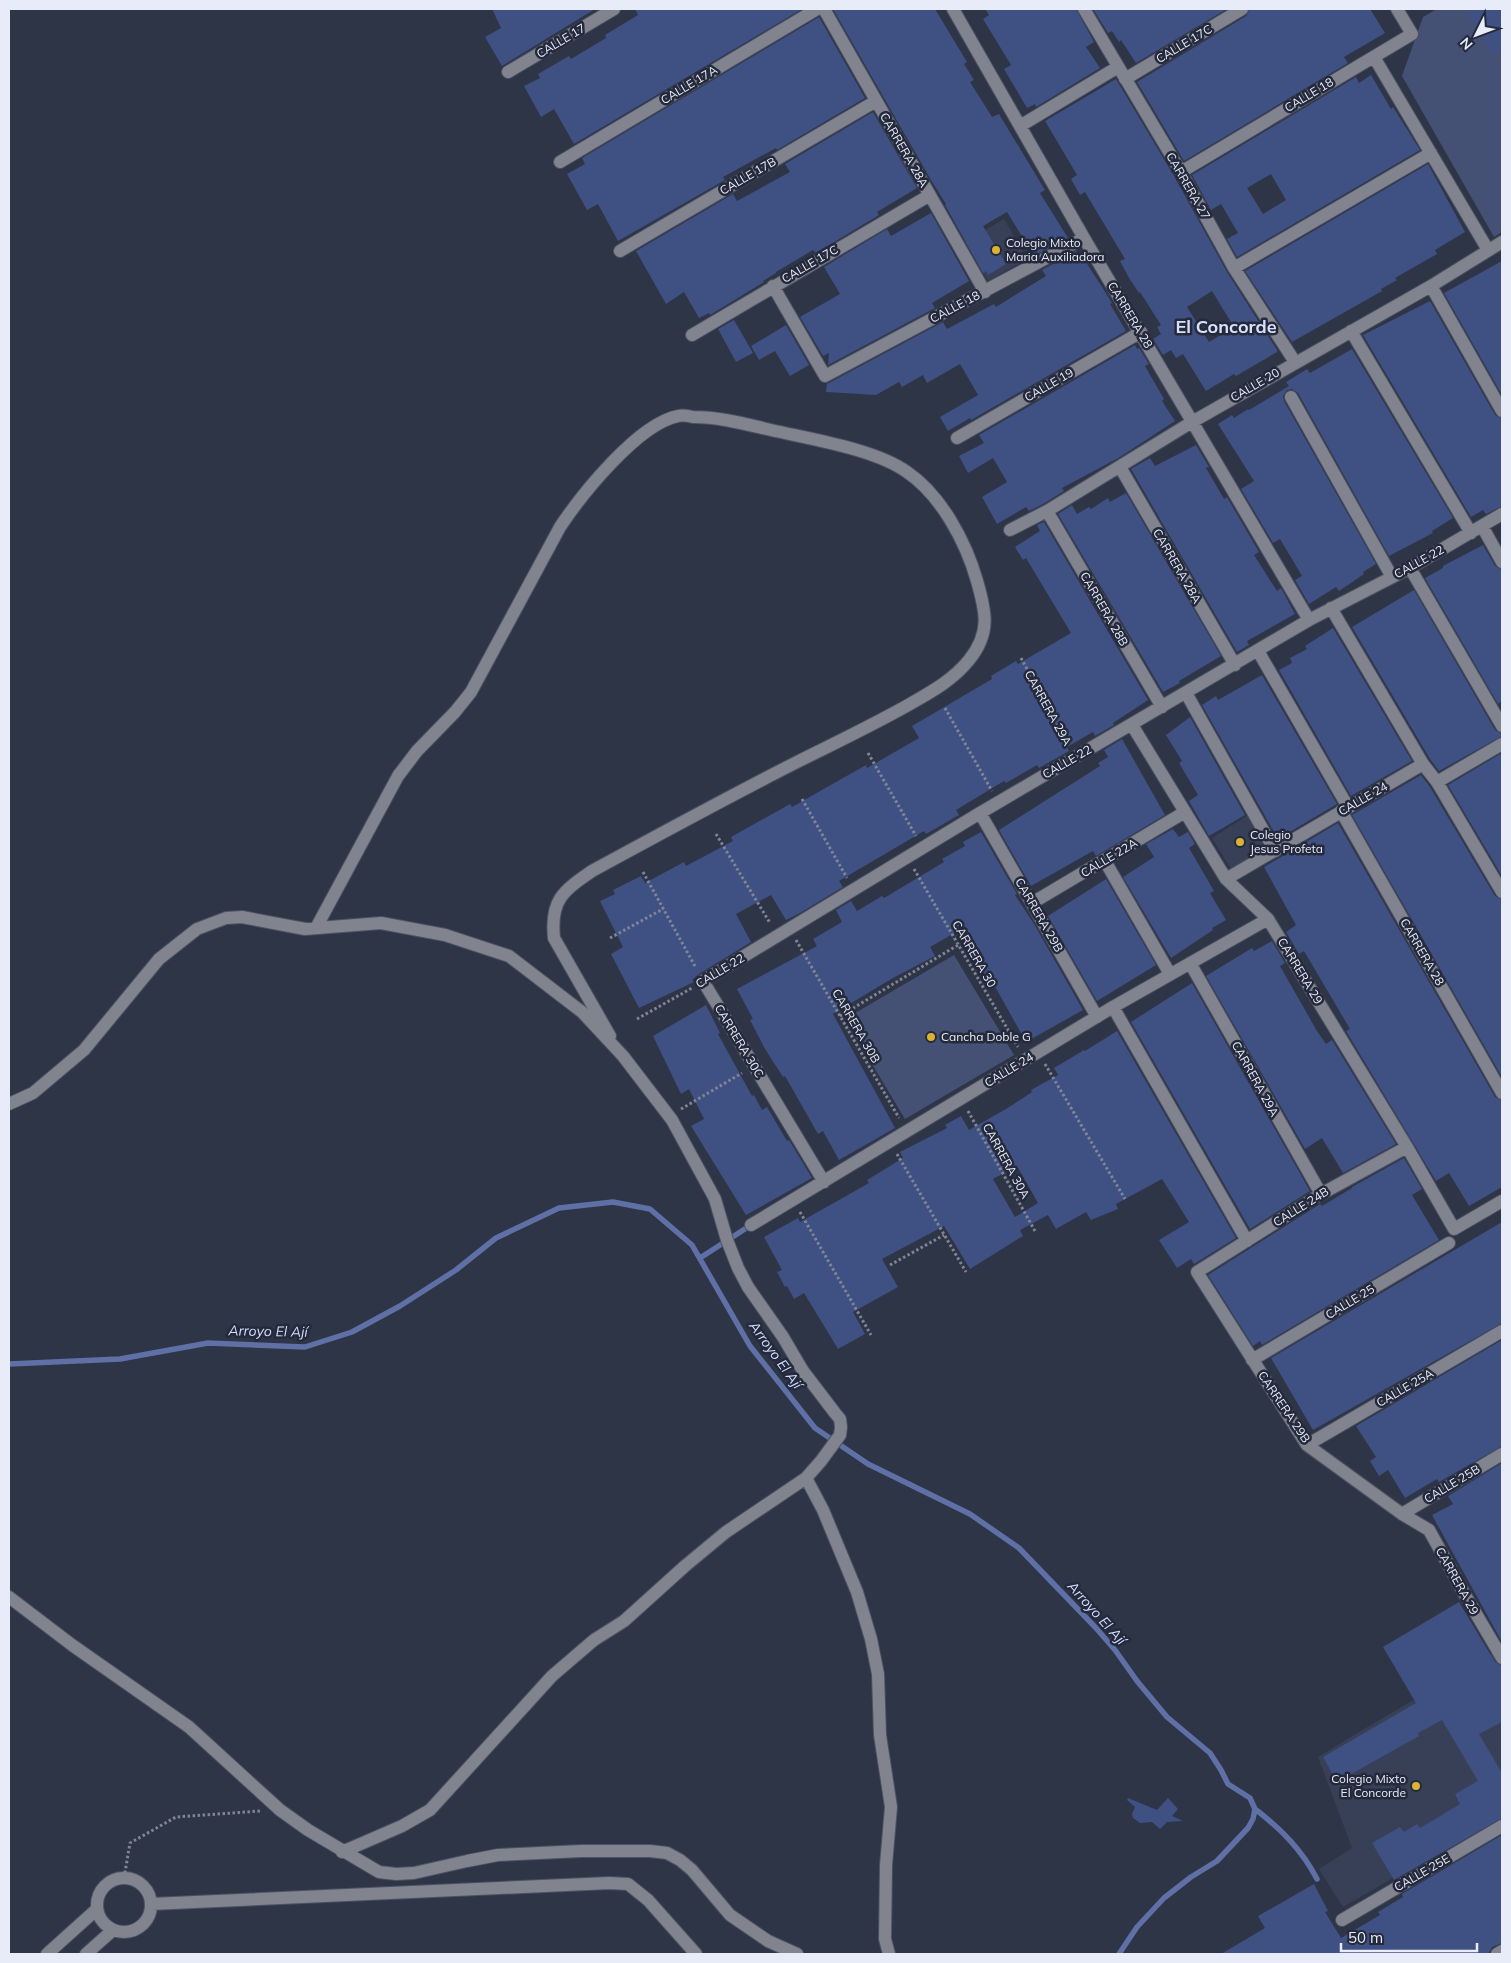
<svg xmlns="http://www.w3.org/2000/svg" width="1511" height="1963" font-family="Mulish,sans-serif">
  <style>
    .built { fill: #384057 }
    .green { fill: #455174 }
    .lines { fill: none; stroke-linecap: round; stroke-linejoin: round }
    .stream { stroke: #5e70a6; stroke-width: 5.5 }
    .building { fill: #3f5083; fill-rule: evenodd }
    .minor-casing { stroke: #4c5263; stroke-width: 14 }
    .path { stroke: #808595; stroke-width: 3; stroke-dasharray: 2.5 2.5; stroke-linecap: butt }
    .minor { stroke: #81848e; stroke-width: 12 }
    .poi-dot { fill: #dcb233; stroke: #242a3c; stroke-width: 2 }
    .labels { text-anchor: middle; stroke-width: 5; stroke-linejoin: round; paint-order: stroke }
    .street-label { font-size: 12px; fill: #e8ecf8; stroke: #242a3c }
    .poi-label { font-size: 12px; fill: #e8ecf8; stroke: #242a3c; text-anchor: start }
    .water-label { font-size: 14px; font-style: italic; fill: #d2deff; stroke: #242a3c }
    .district-label { font-size: 18px; font-weight: bold; fill: #d8e1f9; stroke: #242a3c }
  </style>
  <rect width="100%" height="100%" fill="#2e3547"/>
  <!-- built -->
  <path class="built" d="M1004,219L1027,259L988,281L965,242Z
    M1248,815L1268,847L1231,869L1212,838Z
    M1492,1654L1502,1671V1815L1343,1907L1319,1869L1352,1848L1318,1757L1364,1729Z"/>
  <!-- green -->
  <path class="green" d="M1437,9H1502V232L1494,237L1402,76L1423,17Z
    M954,955L1014,1055L905,1119L845,1019Z"/>
  <g class="lines">
    <!-- stream -->
    <path class="stream" d="M700,1258L751,1225
      M9,1364L120,1359L208,1343L305,1347L352,1332L400,1306L456,1270L496,1238L559,1208L613,1202L650,1209L692,1245L750,1346L815,1428L868,1464L970,1514L1019,1548L1096,1628L1115,1650L1137,1681L1167,1717L1210,1753L1221,1770L1228,1784L1250,1798L1255,1809L1253,1819L1248,1828L1217,1861L1191,1877L1164,1898L1137,1927L1119,1954
      M1255,1809C1281,1829 1302,1850 1317,1879"/>
  </g>
  <!-- building -->
  <path class="building" d="M492,9H595L502,66L485,37L501,28Z
    M635,9H802L574,144L554,109L541,117L524,86L540,78L538,74L569,56L571,59L606,38L605,35L638,15Z
    M833,9H935L967,62L964,64L974,80L970,82L992,117L999,114L1045,190L1040,193L1068,238L1034,256L1007,212L983,226L1006,264L988,275L986,271L983,273L945,205L946,204L931,180Z
    M985,9H1076L1094,42L1086,47L1100,68L1036,107L1035,104L1027,108L1004,69L1011,65L983,19L989,15Z
    M1093,9H1227L1136,63L1121,40L1119,42L1112,31L1108,33Z
    M1250,9H1370L1385,33L1344,57L1348,63L1184,161L1137,82L1246,16Z
    M1465,9H1502V48L1492,54Z
    M819,17L865,98L777,150L776,148L723,177L725,180L618,241L598,204L587,210L567,174L585,164L582,158Z
    M1371,75L1391,109L1393,107L1420,150L1237,257L1227,239L1238,233L1221,204L1211,210L1192,175L1356,77L1359,83ZM1271,174L1286,200L1263,214L1247,188Z
    M1116,79L1174,176L1227,272L1277,350V352L1236,376L1234,374L1206,391L1183,354L1176,358L1171,350L1163,355L1153,339L1161,334L1157,327L1161,325L1140,292L1139,293L1129,278L1120,261L1125,259L1085,192L1080,195L1071,179L1077,175L1045,121ZM1212,291L1234,327L1209,342L1187,307Z
    M873,112L917,188L877,212L879,215L816,253L813,250L776,272V273L763,281L764,282L710,315L709,313L699,318L684,292L666,304L636,251L733,194L737,201L739,200L790,172L785,164Z
    M1428,164L1465,232L1435,250L1437,254L1395,278L1397,280L1381,289L1382,291L1292,342L1245,271Z
    M931,213L969,281L932,303L935,308L828,365L829,353L823,356L800,317L840,294L824,267L887,229L891,236Z
    M1076,251L1078,255L1080,253L1104,290L1112,303L1110,304L1126,331L971,420L970,418L948,431L940,417L978,395L960,364L927,383L923,375L902,387L899,382L876,395L826,392L827,384L943,322L947,329L994,304L996,307L1046,276L1042,270Z
    M1502,261V395L1444,293Z
    M1430,301L1495,415L1502,419V506L1486,514L1483,510L1471,517L1363,335Z
    M734,320L753,353L736,362L718,329Z
    M786,325L809,365L790,376L775,351L759,360L751,346Z
    M1135,345L1137,349L1139,348L1149,364L1145,366L1164,399L1162,401L1175,421L1120,457L1062,488L1064,491L1043,504L1029,511L1026,507L997,524L982,497L1007,482L993,458L968,473L959,456L984,443L979,435Z
    M1352,349L1453,518L1432,531L1433,533L1389,556L1298,393L1292,389L1287,390L1283,396L1284,401L1376,564L1363,572L1364,574L1351,583L1339,591L1336,587L1309,604L1295,580L1302,576L1280,539L1273,543L1241,489L1254,481L1218,424L1232,415L1234,418L1248,409L1249,410L1289,386L1286,382L1307,369L1310,373Z
    M1196,445L1209,467L1206,468L1224,499L1227,497L1259,552L1254,555L1277,591L1281,588L1295,614L1247,641L1249,645L1237,652L1131,469L1150,458L1155,466Z
    M1126,493L1221,656L1179,681L1180,683L1163,692L1058,514L1072,505L1077,514L1089,507L1091,509L1108,498L1110,502Z
    M1044,522L1148,700L1113,723L1114,725L1095,736L1093,732L1067,747L1069,751L1039,768L1037,765L1006,783L1004,781L956,810L959,815L926,834L924,831L839,881L843,887L800,913L786,920L771,895L736,914L751,942L699,974L692,980L694,982L639,1008L611,954L623,947L600,901L615,894L613,890L641,876L645,883L684,862L686,866L733,841L731,837L790,804L792,807L866,765L867,768L919,738L912,726L992,679L991,676L1016,661L1018,664L1071,633L1026,558L1023,560L1015,547L1040,531L1037,525Z
    M1483,545L1495,566L1502,570V701L1498,704L1425,578L1443,568V566Z
    M1414,590L1495,730L1502,734V736L1439,771L1430,759L1352,627Z
    M1333,628L1412,761L1351,796L1279,670L1292,663L1290,658L1307,649L1305,646Z
    M1262,675L1337,804L1278,839L1202,705L1216,696L1218,700Z
    M1190,717L1245,815L1209,836L1189,801L1198,795L1179,763L1182,761L1166,735Z
    M1122,739L1165,815L1096,856L1093,851L1031,886L999,830L1100,766L1098,763L1108,757L1104,750Z
    M1502,753V876L1448,785Z
    M1421,775L1430,787L1495,896L1502,900V1077L1352,815Z
    M1338,823L1495,1097L1502,1101V1187L1469,1206L1449,1173L1436,1181L1346,1031L1350,1029L1304,951L1299,954L1286,932L1296,925L1264,867Z
    M1173,829L1179,837L1188,832L1195,844L1189,848L1214,891L1210,893L1226,920L1212,928L1213,930L1171,958L1123,877L1154,857L1146,844Z
    M981,832L1017,894L1015,895L1034,924L1083,1010L1026,1042L993,983L991,984L974,958L958,931L930,947L935,956L893,978L833,1014L895,1128L839,1160L823,1131L818,1134L785,1076L783,1077L765,1049L750,1020L753,1019L737,989L817,946L813,939L842,922L836,910L851,901L857,911L882,896L884,898L944,862L942,859L965,846L963,842Z
    M1106,879L1156,965L1097,1001L1048,916Z
    M1272,941L1285,963L1280,966L1317,1031L1326,1044L1332,1040L1396,1144L1343,1173L1322,1138L1305,1149L1206,976L1252,948L1254,951Z
    M1192,983L1310,1191L1250,1229L1131,1022Z
    M706,1005L720,1033L718,1034L752,1096L754,1095L762,1110L767,1107L787,1141L789,1140L812,1178L746,1215L691,1126L704,1119L689,1089L681,1094L653,1036Z
    M1117,1031L1236,1238L1194,1264L1191,1259L1177,1268L1159,1240L1189,1222L1162,1179L1116,1204L1118,1209L1091,1220L1086,1212L1056,1229L1048,1215L1020,1230L1023,1236L970,1269L944,1226L882,1259L898,1287L853,1312L865,1334L838,1349L804,1293L794,1299L787,1286L785,1287L777,1272L782,1270L764,1237L798,1218L800,1222L869,1183L867,1180L903,1158L900,1152L947,1128L945,1125L961,1116L969,1130L1006,1109L1032,1092L1031,1090L1058,1075L1054,1068L1084,1050L1085,1051ZM1017,1166L1038,1203L1015,1217L993,1179Z
    M1404,1158L1422,1189L1412,1195L1439,1240L1262,1345L1260,1341L1253,1346L1208,1275L1320,1204L1322,1206L1352,1188V1187Z
    M1502,1222V1323L1313,1430L1271,1358Z
    M1502,1340V1446L1439,1482L1437,1479L1405,1498L1388,1470L1379,1476L1370,1461L1376,1457L1356,1426Z
    M1502,1463V1642L1432,1515L1453,1504L1448,1496Z
    M1459,1602L1495,1662L1502,1666V1722L1479,1734L1502,1773V1818L1394,1880L1372,1843L1400,1827L1404,1832L1417,1824L1420,1828L1460,1804L1455,1794L1478,1781L1442,1720L1418,1733L1419,1736L1337,1782L1323,1757L1416,1703L1383,1647Z
    M1128,1798L1157,1810L1168,1798L1178,1809L1172,1816L1183,1821L1167,1822L1160,1829L1152,1822L1140,1823L1133,1818L1132,1814L1135,1807L1127,1800Z
    M1502,1835V1943L1492,1947L1488,1954H1221L1265,1928L1258,1916L1314,1884L1328,1911L1325,1912L1341,1938L1380,1915L1378,1912L1403,1897L1402,1894Z"/>
  <g class="lines">
    <!-- minor casing -->
    <g class="minor-casing">
      <path id="minor" d="M824,9L985,292
        M953,9L1084,238L1309,620
        M1084,9L1181,172L1234,268L1295,362
        M1374,57L1488,250
        M508,72L614,9
        M1125,79L1242,9
        M1020,126L1118,67
        M560,162L817,9
        M1181,172L1412,34L1397,9
        M620,251L876,101
        M1234,268L1431,153
        M773,286L825,376L1084,238
        M1431,286L1502,411
        M1351,331L1471,533
        M692,335L930,195
        M1291,397L1392,577
        M957,438L1141,332
        M1120,467L1235,665
        M1047,511L1162,707
        M1482,526L1502,562
        M1010,530L1047,511L1192,422L1431,286L1502,242
        M1410,568L1502,726
        M1331,608L1423,764L1437,782L1502,892
        M1258,651L1348,807
        M1186,693L1275,851
        M1132,725L1226,879L1268,919L1407,1147L1454,1229L1502,1201
        M1437,782L1502,744
        M1341,811L1502,1093
        M980,813L1097,1017
        M1105,861L1170,974
        M1226,879L1423,764
        M1032,903L1185,812
        M316,928L398,776L417,751L455,712L471,692L560,527C582,494 638,424 678,416C682,415 689,416 693,417C720,417 745,424 771,430C810,439 875,449 907,472C941,495 966,542 977,581C986,612 991,633 969,660C953,680 931,692 910,704C873,725 835,743 797,762C728,797 660,834 592,871C563,891 550,900 554,938L610,1036
        M1190,963L1321,1194
        M1113,1007L1247,1241
        M9,1104L33,1093L84,1050L159,959L197,929L226,918L242,917L305,929L381,923L445,935L509,956L582,1012L623,1056L672,1120L715,1199L727,1240L738,1268L748,1287L783,1337L803,1371L835,1413L840,1419L841,1427L840,1435L821,1461L806,1478L726,1532L685,1566L624,1621L594,1640L552,1676L430,1810L402,1826L342,1852
        M1407,1147L1321,1194L1197,1272L1307,1445L1402,1514L1429,1530L1465,1595L1502,1658
        M824,1182L703,981L980,813L1309,620L1410,568L1502,514
        M751,1225L1113,1007L1268,919
        M1252,1360L1449,1243
        M1307,1445L1502,1331
        M806,1478L823,1510L857,1592L871,1639L878,1674L880,1735L891,1807L886,1865L885,1939L889,1954
        M1402,1514L1502,1454
        M9,1597L72,1645L189,1727L280,1810L308,1830L379,1872L396,1874L414,1873L467,1861L498,1855L581,1851H650L667,1853L680,1860L692,1870L730,1915L768,1941L797,1954
        M97 1905a27 27 0 1 1 54 0a27 27 0 1 1-54 0Z
        M151,1904L609,1883L628,1884L648,1900L696,1954
        M1342,1920L1502,1826
        M47,1954L97,1909
        M86,1954L113,1930
        M1497,1954L1502,1951"/>
    </g>
    <!-- path -->
    <path class="path" d="M1021,658L1068,744
      M945,708L992,791
      M868,753L916,836
      M802,799L847,878
      M716,834L770,923
      M914,869L1018,1047
      M643,872L696,968
      M610,938L663,909
      M796,940L899,1118
      M840,1016L958,945
      M637,1019L692,988
      M1045,1064L1125,1199
      M681,1109L742,1073
      M968,1111L1035,1231
      M897,1154L966,1272
      M800,1212L871,1335
      M890,1265L944,1235
      M124,1878L130,1843L176,1817L260,1811"/>
    <!-- minor -->
    <use href="#minor" class="minor"/>
  </g>
  <!-- markers -->
  <g class="poi-dot">
    <circle cx="996" cy="250" r="5"/>
    <circle cx="1240" cy="842" r="5"/>
    <circle cx="931" cy="1037" r="5"/>
    <circle cx="1416" cy="1786" r="5"/>
  </g>
  <g class="labels">
    <!-- street labels -->
    <g class="street-label">
      <text transform="translate(561 41) rotate(-31)" y="4">CALLE 17</text>
      <text transform="translate(1184 44) rotate(-31)" y="4">CALLE 17C</text>
      <text transform="translate(689 85) rotate(-31)" y="4">CALLE 17A</text>
      <text transform="translate(1309 95) rotate(-31)" y="4">CALLE 18</text>
      <text transform="translate(904 150) rotate(60)" y="4">CARRERA 28A</text>
      <text transform="translate(748 176) rotate(-30)" y="4">CALLE 17B</text>
      <text transform="translate(1188 186) rotate(60)" y="4">CARRERA 27</text>
      <text transform="translate(810 264) rotate(-30)" y="4">CALLE 17C</text>
      <text transform="translate(955 307) rotate(-28)" y="4">CALLE 18</text>
      <text transform="translate(1130 315) rotate(59)" y="4">CARRERA 28</text>
      <text transform="translate(1049 385) rotate(-30)" y="4">CALLE 19</text>
      <text transform="translate(1255 385) rotate(-30)" y="4">CALLE 20</text>
      <text transform="translate(1419 562) rotate(-29)" y="4">CALLE 22</text>
      <text transform="translate(1177 566) rotate(60)" y="4">CARRERA 28A</text>
      <text transform="translate(1104 609) rotate(60)" y="4">CARRERA 28B</text>
      <text transform="translate(1048 708) rotate(61)" y="4">CARRERA 29A</text>
      <text transform="translate(1067 762) rotate(-30)" y="4">CALLE 22</text>
      <text transform="translate(1363 799) rotate(-30)" y="4">CALLE 24</text>
      <text transform="translate(1109 858) rotate(-31)" y="4">CALLE 22A</text>
      <text transform="translate(1039 915) rotate(60)" y="4">CARRERA 29B</text>
      <text transform="translate(1422 952) rotate(60)" y="4">CARRERA 28</text>
      <text transform="translate(974 954) rotate(60)" y="4">CARRERA 30</text>
      <text transform="translate(720 971) rotate(-31)" y="4">CALLE 22</text>
      <text transform="translate(1300 971) rotate(59)" y="4">CARRERA 29</text>
      <text transform="translate(856 1026) rotate(60)" y="4">CARRERA 30B</text>
      <text transform="translate(739 1041) rotate(59)" y="4">CARRERA 30C</text>
      <text transform="translate(1009 1070) rotate(-31)" y="4">CALLE 24</text>
      <text transform="translate(1255 1079) rotate(61)" y="4">CARRERA 29A</text>
      <text transform="translate(1006 1161) rotate(61)" y="4">CARRERA 30A</text>
      <text transform="translate(1301 1207) rotate(-32)" y="4">CALLE 24B</text>
      <text transform="translate(1350 1302) rotate(-31)" y="4">CALLE 25</text>
      <text transform="translate(1405 1388) rotate(-30)" y="4">CALLE 25A</text>
      <text transform="translate(1284 1407) rotate(56)" y="4">CARRERA 29B</text>
      <text transform="translate(1452 1484) rotate(-31)" y="4">CALLE 25B</text>
      <text transform="translate(1457 1581) rotate(61)" y="4">CARRERA 29</text>
      <text transform="translate(1422 1873) rotate(-30)" y="4">CALLE 25E</text>
    </g>
    <!-- poi labels -->
    <g class="poi-label">
      <text x="1006" y="247">Colegio Mixto<tspan x="1006" dy="14">Maria Auxiliadora</tspan></text>
      <text x="1250" y="839">Colegio<tspan x="1250" dy="14">Jesus Profeta</tspan></text>
      <text x="941" y="1041">Cancha Doble G</text>
      <text x="1406" y="1783" text-anchor="end">Colegio Mixto<tspan x="1406" dy="14">El Concorde</tspan></text>
    </g>
    <!-- water labels -->
    <g class="water-label">
      <text transform="translate(268 1331) rotate(1)" y="5">Arroyo El Ají</text>
      <text transform="translate(776 1355) rotate(54)" y="5">Arroyo El Ají</text>
      <text transform="translate(1097 1613) rotate(48)" y="5">Arroyo El Ají</text>
    </g>
    <!-- district labels -->
    <g class="district-label">
      <text x="1226" y="333">El Concorde</text>
    </g>
  </g>
  <!-- border -->
  <rect width="1511" height="1963" fill="none" stroke="#e8ecf8" stroke-width="20"/>
  <!-- north arrow -->
  <g transform="translate(1476 35) rotate(228)" stroke="#242a3c" stroke-width="4" paint-order="stroke">
  <path d="M0-4L9 19L0 12L-9 19Z" fill="#e8ecf8"/>
  <text y="-8" font-size="14" font-weight="bold" text-anchor="middle" fill="#e8ecf8">N</text>
  </g>
  <!-- scale -->
  <path d="M1341 1943v8h136v-8" fill="none" stroke="#e8ecf8" stroke-width="2.5"/>
  <text x="1348" y="1943" font-size="15" fill="#e8ecf8" stroke="#242a3c" stroke-width="4" paint-order="stroke">50 m</text>
</svg>
